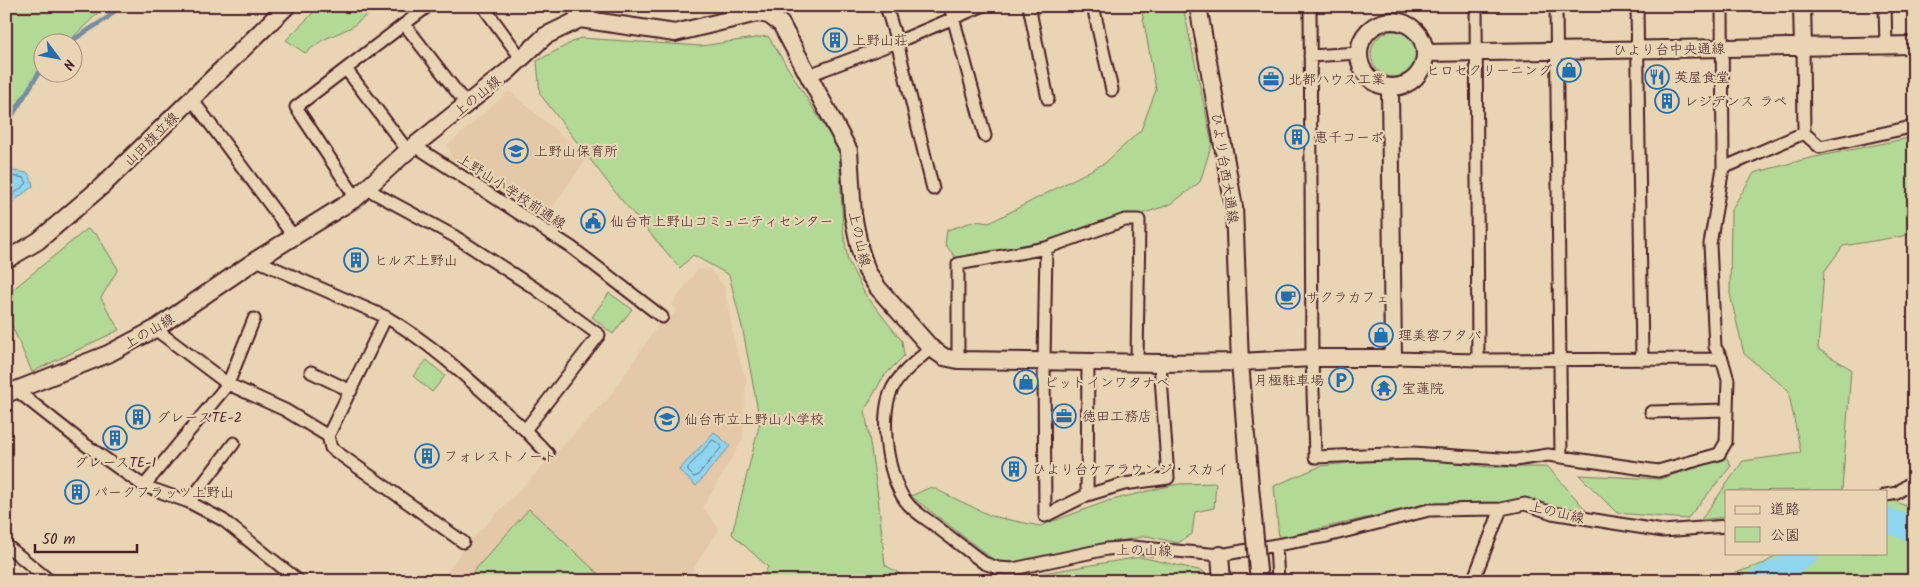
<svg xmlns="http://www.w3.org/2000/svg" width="1920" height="587" font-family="Kalam,'Klee One',sans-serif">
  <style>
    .built { fill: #e4c8a8 }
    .green { fill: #b2d995; stroke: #7e7c60 }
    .water { fill: #8ed6ef; stroke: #738da1 }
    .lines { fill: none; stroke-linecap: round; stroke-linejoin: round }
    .shore { stroke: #656879; stroke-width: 1 }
    .stream { stroke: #738da1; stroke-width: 4.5 }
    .river { stroke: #8ed6ef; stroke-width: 25 }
    .street-casing { stroke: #4a1f2b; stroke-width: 15 }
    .secondary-casing { stroke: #4a1f2b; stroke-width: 20 }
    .street { stroke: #e9d5b3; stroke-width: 11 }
    .secondary { stroke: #e9d5b3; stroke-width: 16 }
    .secondary-bridge-casing { stroke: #4a1f2b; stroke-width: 20; stroke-linecap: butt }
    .secondary-bridge { stroke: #e9d5b3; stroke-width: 16 }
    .labels { text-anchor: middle; stroke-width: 4.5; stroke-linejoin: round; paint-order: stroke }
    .poi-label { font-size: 14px; fill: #4a1f2b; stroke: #e9d5b3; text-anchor: start }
    .street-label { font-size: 14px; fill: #4a1f2b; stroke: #e9d5b3 }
  </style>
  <rect width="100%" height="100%" fill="#e9d5b3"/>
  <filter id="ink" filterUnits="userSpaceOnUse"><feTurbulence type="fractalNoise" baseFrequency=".02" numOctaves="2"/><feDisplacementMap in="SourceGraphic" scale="10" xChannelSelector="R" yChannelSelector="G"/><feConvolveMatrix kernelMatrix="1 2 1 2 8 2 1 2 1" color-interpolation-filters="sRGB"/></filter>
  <g filter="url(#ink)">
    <!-- built -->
    <path class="built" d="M509,91L588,157L544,219L452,161L448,145Z
      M697,269H710L724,286L736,349L746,379L743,439L703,507L719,529L685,581H442L466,545L608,399L660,322H667L677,309L672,305Z"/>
    <!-- green -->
    <path class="green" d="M6,6H105L68,42H42V71L6,121Z
      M320,6H378L352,27L323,40L305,53L286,40Z
      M1141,6H1183L1212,143L1200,182L1171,204L1142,214H1123L1046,241L956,258L945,244L947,230L976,221L989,223L1105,163L1141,130L1156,90Z
      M1371 54a23 23 0 1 1 46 0a23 23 0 1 1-46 0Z
      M768,36L839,150L843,230L848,261L865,294L902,341L904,356L883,377L865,410L878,496L885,565L912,581H761L768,567L732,534L760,422L743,331L729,275L693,255L680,268L619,197L540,94L537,61L580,38L701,46Z
      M1914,137V235H1909L1843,246L1824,272L1818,349L1851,369L1842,490L1726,491V517L1701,520L1743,461L1801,453L1788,390L1744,354L1730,294L1731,210L1754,173L1810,158Z
      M87,229L97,235L118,269L101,298L119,330L32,372L6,312V295Z
      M609,293L632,309L613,334L592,317Z
      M427,360L445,376L432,392L413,376Z
      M1727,458L1731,466L1687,519L1617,513L1579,475L1660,479Z
      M1381,459L1443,461L1488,467H1548L1586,510L1552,508L1524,500L1498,503L1427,504L1279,538L1274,486L1321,466Z
      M1216,483L1214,508L1195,512L1192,534L1178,543L1147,536L1104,544L1052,556L1017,562L995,561L911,496L931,487L991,516L1040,526L1108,501L1156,489L1179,484Z
      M1894,501L1914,509V581H1711L1765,563L1779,553H1886V502Z
      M529,509L606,581H465Z
      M1140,557L1203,571L1210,581H1006L1007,579Z"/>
    <!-- water -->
    <path class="water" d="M6,170L28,173L32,181L33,186L6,207Z
      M714,432L730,446L696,486L679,470Z"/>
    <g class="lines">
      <!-- shore -->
      <path class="shore" d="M6,175L24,178L27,183L6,201
        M713,440L721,445V448L697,476L694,477L688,471V468Z"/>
      <!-- stream -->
      <path class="stream" d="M70,42L107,18L120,6
        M6,122L12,116L42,68"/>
      <!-- river -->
      <path class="river" d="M1886,520L1914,530
        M1759,581L1783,569L1807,553"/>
      <!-- street casing -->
      <g class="street-casing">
        <path id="street" d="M483,6L521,58
          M571,6L580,19
          M886,6L897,42L982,6
          M950,6L985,136
          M1029,6L1048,99
          M1093,6L1112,90
          M1310,6L1312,358L1315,457L1413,453L1515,460L1548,455L1658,471L1719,454L1726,442L1728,380L1722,359L1715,347L1710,244L1723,168L1722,6
          M1476,6L1478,360
          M1556,6L1561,457
          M1637,6L1642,360
          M1885,6L1886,46
          M405,25L467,105
          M1803,47L1804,133
          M1310,56L1359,53
          M346,69L408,151
          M809,75L897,42L933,189
          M191,98L294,237
          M415,146L571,247L662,317
          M1723,168L1804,133L1820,147L1907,128H1914
          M356,198L296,107L428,6
          M1046,248L1044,361L1045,516L1087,495L1124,484L1168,478L1160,363
          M256,260L386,317C438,347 481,391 525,430L599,335L536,289L454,236L367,189
          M155,329L228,384L285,410L328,436L331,448L463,542
          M931,348C918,360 900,373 892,389C878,417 888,483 909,505C916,513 925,518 933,524C950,537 967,550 984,563L998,568L1013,569L1107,549L1132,547L1220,555L1327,536L1429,510L1501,509L1525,504L1552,513L1663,531L1726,526
          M1393,358L1478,360L1722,359
          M958,360V264L1046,248L1125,220H1139L1137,362
          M311,372L351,391
          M16,390L83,443L144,486L189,502L223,520L299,581
          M1651,412L1727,410
          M525,430L548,454
          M328,436L386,317
          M144,486L228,384L254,319
          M1087,495L1088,362
          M1886,495L1897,493L1914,480
          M189,502L234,443
          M6,545L50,581
          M1276,545L1278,581
          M1473,581L1501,509"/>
      </g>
      <!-- secondary casing -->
      <g class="secondary-casing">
        <path id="secondary" d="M1198,6L1234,207L1240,362L1250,486
          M1802,6L1803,47
          M580,19L594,6
          M1359 54a33 33 0 1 1 66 0a33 33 0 1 1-66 0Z
          M1425,53L1914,45
          M6,260L38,241L102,186L287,6
          M6,394L108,354L155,329L256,260L356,198L404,154L508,71L545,36L580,19L675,33L757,13L769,15L781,24L849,151L853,215L860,250L867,271L878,288L931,348L944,357L958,360L1160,363L1240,362L1312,358H1393L1390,87
          M1220,555L1222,581"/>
      </g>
      <!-- street -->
      <use href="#street" class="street"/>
      <!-- secondary -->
      <use href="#secondary" class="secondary"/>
      <!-- secondary-bridge casing -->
      <g class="secondary-bridge-casing">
        <path id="secondary-bridge" d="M1250,486L1259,581"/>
      </g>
      <!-- secondary-bridge -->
      <use href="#secondary-bridge" class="secondary-bridge"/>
    </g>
  </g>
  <!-- icons -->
  <defs>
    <g id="building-ring" transform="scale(1.25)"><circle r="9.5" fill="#e9d5b3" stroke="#1f6fb2" stroke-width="1.5"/><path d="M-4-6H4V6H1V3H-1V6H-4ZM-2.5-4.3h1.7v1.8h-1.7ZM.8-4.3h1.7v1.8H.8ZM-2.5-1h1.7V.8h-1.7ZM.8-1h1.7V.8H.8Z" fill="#1f6fb2"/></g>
    <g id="shop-ring" transform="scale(1.25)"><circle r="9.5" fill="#e9d5b3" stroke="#1f6fb2" stroke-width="1.5"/><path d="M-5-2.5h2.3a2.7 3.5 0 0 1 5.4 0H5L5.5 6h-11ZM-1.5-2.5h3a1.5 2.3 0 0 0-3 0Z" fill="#1f6fb2"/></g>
    <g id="restaurant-ring" transform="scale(1.25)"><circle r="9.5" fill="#e9d5b3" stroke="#1f6fb2" stroke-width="1.5"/><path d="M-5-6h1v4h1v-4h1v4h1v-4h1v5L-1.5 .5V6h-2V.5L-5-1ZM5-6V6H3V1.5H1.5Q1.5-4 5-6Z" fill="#1f6fb2"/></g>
    <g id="office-ring" transform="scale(1.25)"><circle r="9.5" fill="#e9d5b3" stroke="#1f6fb2" stroke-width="1.5"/><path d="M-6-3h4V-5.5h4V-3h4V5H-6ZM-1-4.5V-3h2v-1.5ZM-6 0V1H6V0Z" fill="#1f6fb2"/></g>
    <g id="school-ring" transform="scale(1.25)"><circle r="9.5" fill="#e9d5b3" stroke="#1f6fb2" stroke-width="1.5"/><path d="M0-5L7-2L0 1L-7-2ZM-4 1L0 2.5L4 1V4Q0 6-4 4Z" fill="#1f6fb2"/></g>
    <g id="civic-ring" transform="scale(1.25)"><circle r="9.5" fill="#e9d5b3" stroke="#1f6fb2" stroke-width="1.5"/><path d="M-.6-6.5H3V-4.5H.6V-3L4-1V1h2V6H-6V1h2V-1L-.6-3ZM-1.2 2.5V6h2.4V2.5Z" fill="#1f6fb2"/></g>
    <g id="cafe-ring" transform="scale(1.25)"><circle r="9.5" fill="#e9d5b3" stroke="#1f6fb2" stroke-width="1.5"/><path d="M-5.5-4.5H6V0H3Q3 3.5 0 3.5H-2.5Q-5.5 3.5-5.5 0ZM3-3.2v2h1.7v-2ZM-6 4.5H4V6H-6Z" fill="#1f6fb2"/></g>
    <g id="parking-ring" transform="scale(1.25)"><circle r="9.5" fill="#e9d5b3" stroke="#1f6fb2" stroke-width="1.5"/><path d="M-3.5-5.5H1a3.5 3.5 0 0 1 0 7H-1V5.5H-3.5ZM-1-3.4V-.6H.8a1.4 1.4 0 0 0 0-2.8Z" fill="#1f6fb2"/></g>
    <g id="temple-ring" transform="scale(1.25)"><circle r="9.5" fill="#e9d5b3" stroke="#1f6fb2" stroke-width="1.5"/><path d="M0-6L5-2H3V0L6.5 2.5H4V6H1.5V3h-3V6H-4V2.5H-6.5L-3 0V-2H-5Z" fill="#1f6fb2"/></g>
  </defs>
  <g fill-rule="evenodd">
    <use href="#building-ring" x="835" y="40"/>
    <use href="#shop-ring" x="1569" y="70"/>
    <use href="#restaurant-ring" x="1657" y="77"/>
    <use href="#office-ring" x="1271" y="79"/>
    <use href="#building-ring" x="1667" y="101"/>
    <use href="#building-ring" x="1297" y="137"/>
    <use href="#school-ring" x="516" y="151"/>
    <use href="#civic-ring" x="593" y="221"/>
    <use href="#building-ring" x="356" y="260"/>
    <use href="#cafe-ring" x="1288" y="297"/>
    <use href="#shop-ring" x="1381" y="335"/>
    <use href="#parking-ring" x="1341" y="380"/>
    <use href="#shop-ring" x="1026" y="382"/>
    <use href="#temple-ring" x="1384" y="388"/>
    <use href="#office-ring" x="1064" y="416"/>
    <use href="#building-ring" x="138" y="417"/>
    <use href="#school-ring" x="667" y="419"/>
    <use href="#building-ring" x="115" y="438"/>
    <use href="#building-ring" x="427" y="456"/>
    <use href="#building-ring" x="1014" y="469"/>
    <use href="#building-ring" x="77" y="492"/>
  </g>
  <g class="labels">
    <!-- poi labels -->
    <g class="poi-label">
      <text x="852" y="45">上野山荘</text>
      <text x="1552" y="75" text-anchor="end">ヒロセクリーニング</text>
      <text x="1674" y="82">英屋食堂</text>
      <text x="1288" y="84">北都ハウス工業</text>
      <text x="1684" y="106">レジデンス ラペ</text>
      <text x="1314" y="142">恵千コーポ</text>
      <text x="534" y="156">上野山保育所</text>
      <text x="610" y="226">仙台市上野山コミュニティセンター</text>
      <text x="374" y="265">ヒルズ上野山</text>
      <text x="1306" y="302">サクラカフェ</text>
      <text x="1398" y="340">理美容フタバ</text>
      <text x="1324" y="385" text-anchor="end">月極駐車場</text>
      <text x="1044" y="387">ピットインワタナベ</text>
      <text x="1402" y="393">宝蓮院</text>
      <text x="1082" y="421">徳田工務店</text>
      <text x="156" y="422">グレースTE-2</text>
      <text x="684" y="424">仙台市立上野山小学校</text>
      <text x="444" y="461">フォレストノート</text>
      <text x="115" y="467" text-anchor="middle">グレースTE-1</text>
      <text x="1032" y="474">ひより台ケアラウンジ・スカイ</text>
      <text x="94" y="497">パークフラッツ上野山</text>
    </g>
    <!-- street labels -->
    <g class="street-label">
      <text transform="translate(1669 49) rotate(-1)" y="5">ひより台中央通線</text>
      <text transform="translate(477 96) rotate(-39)" y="5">上の山線</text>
      <text transform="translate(151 139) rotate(-45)" y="5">山田旗立線</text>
      <text transform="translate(1225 168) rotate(81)" y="5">ひより台西大通線</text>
      <text transform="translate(512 191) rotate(33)" y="5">上野山小学校前通線</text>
      <text transform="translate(860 239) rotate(77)" y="5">上の山線</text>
      <text transform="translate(149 331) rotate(-30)" y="5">上の山線</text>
      <text transform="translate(1557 512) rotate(13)" y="5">上の山線</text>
      <text transform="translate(1144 550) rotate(1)" y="5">上の山線</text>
    </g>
  </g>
  <!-- margin -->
  <rect width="1920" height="587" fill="none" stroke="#e9d5b3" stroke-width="25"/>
  <rect x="12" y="12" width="1895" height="562" fill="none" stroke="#4a1f2b" stroke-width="2" filter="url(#ink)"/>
  <!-- legend -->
  <rect x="1725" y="490" width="162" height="65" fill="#e9d5b3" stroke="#a98c7d"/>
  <rect x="1735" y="506" width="25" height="8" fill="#e9d5b3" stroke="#a98c7d"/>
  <text x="1770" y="514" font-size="15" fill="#4a1f2b">道路</text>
  <rect x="1735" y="527" width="25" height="15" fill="#b2d995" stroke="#a98c7d"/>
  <text x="1770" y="540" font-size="15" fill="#4a1f2b">公園</text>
  <!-- north arrow -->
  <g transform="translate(58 58) rotate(122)"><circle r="24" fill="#e9d5b3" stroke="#a98c7d"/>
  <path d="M0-4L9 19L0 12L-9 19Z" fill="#1f6fb2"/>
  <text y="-8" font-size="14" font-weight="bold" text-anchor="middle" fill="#4a1f2b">N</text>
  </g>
  <!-- scale -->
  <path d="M35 544v8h102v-8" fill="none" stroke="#4a1f2b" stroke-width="2.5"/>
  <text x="42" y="544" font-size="15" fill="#4a1f2b" stroke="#e9d5b3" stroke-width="4" paint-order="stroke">50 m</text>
</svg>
